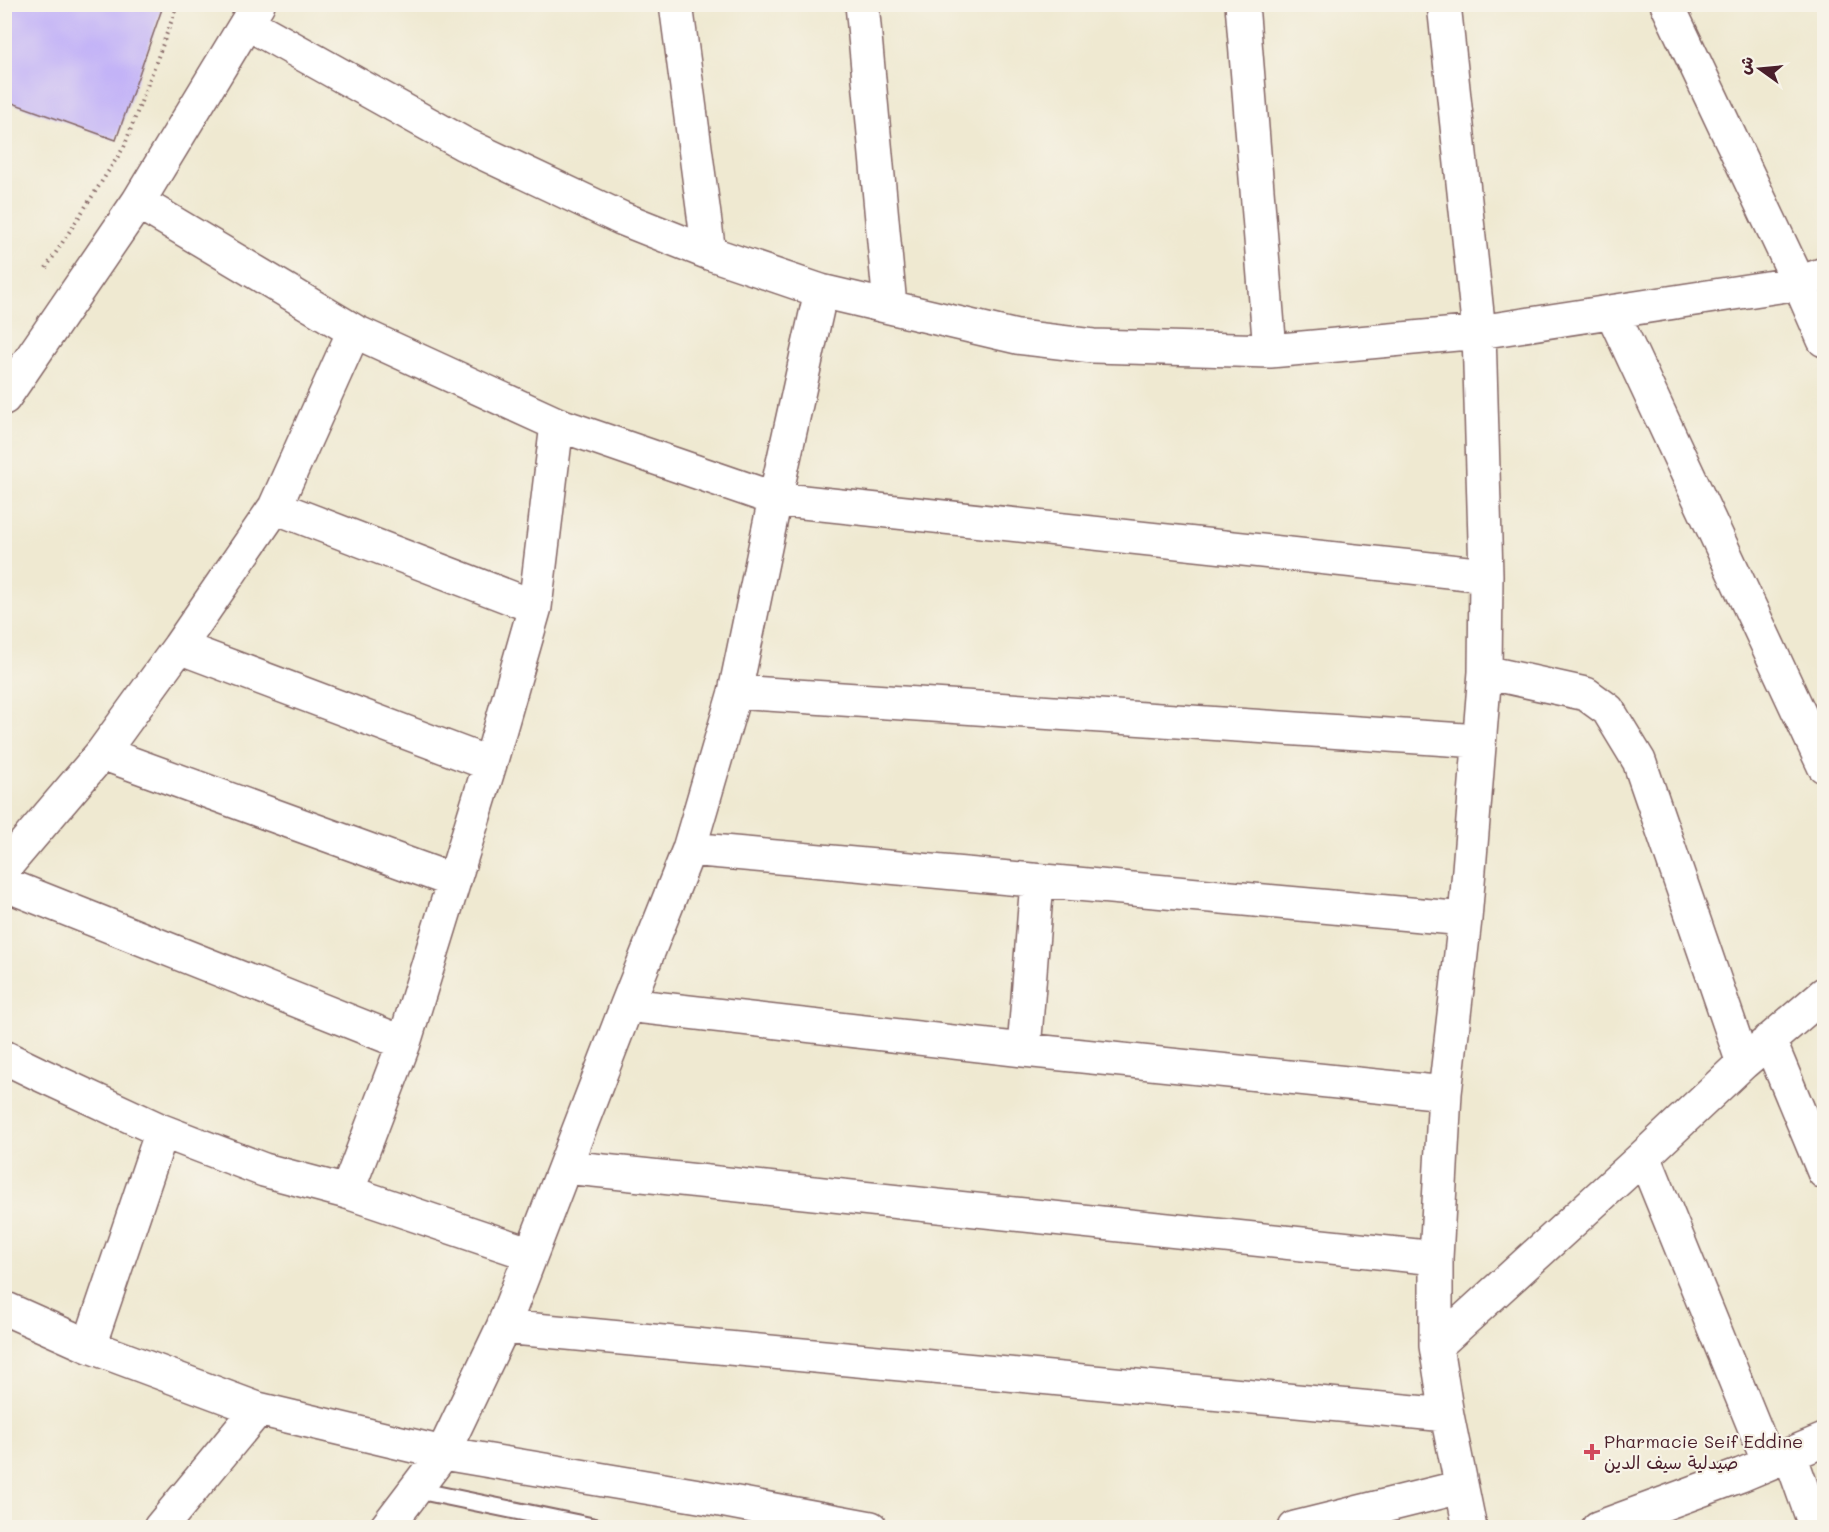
<svg xmlns="http://www.w3.org/2000/svg" width="1829" height="1532" font-family="Mali,'Playpen Sans Arabic',sans-serif">
  <style>
    .building { fill: #c3b3f7 }
    .lines { fill: none; stroke-linecap: round; stroke-linejoin: round }
    .lane-casing { stroke: #846665; stroke-width: 20 }
    .street-casing { stroke: #846665; stroke-width: 36 }
    .path { stroke: #846665; stroke-width: 4; stroke-dasharray: 1.5 4.5; stroke-linecap: butt }
    .lane { stroke: #fff; stroke-width: 16 }
    .street { stroke: #fff; stroke-width: 33 }
    .poi-dot { fill: #d1495b; stroke: #f7f3e8; stroke-width: 2 }
    .labels { text-anchor: middle; stroke-width: 4.5; stroke-linejoin: round; paint-order: stroke }
    .poi-label { font-size: 18px; fill: #4a1f2b; stroke: #f7f3e8; text-anchor: start }
  </style>
  <rect width="100%" height="100%" fill="#f7f3e8"/>
  <filter id="ink" filterUnits="userSpaceOnUse"><feTurbulence type="fractalNoise" baseFrequency=".0167" numOctaves="2"/><feDisplacementMap in="SourceGraphic" scale="12" xChannelSelector="R" yChannelSelector="G"/><feConvolveMatrix kernelMatrix="1 2 1 2 8 2 1 2 1" color-interpolation-filters="sRGB"/></filter>
  <filter id="wash" filterUnits="userSpaceOnUse"><feTurbulence type="fractalNoise" baseFrequency=".008" numOctaves="4" result="noise"/><feDisplacementMap in="SourceGraphic" scale="24" xChannelSelector="R" yChannelSelector="G"/><feGaussianBlur stdDeviation="1.35" result="paint"/><feColorMatrix in="noise" values="0 0 0 0 0 0 0 0 0 0 0 0 0 0 0 0 0 1.4 0 .05"/><feComposite in="paint" operator="in"/></filter>
  <g filter="url(#wash)">
    <rect width="100%" height="100%" fill="#efe9d1"/>
    <g id="blocks">
      <!-- building -->
      <path class="building" d="M9,4H158L163,6L116,140L4,100V17Z"/>
    </g>
  </g>
  <g filter="url(#ink)">
    <use href="#blocks" fill-opacity="0" stroke="#846665" stroke-width="1.5"/>
    <g class="lines">
      <!-- lane casing -->
      <g class="lane-casing">
        <path id="lane" d="M416,1490L600,1528"/>
      </g>
      <!-- street casing -->
      <g class="street-casing">
        <path id="street" d="M676,4L709,253
          M862,4L890,306
          M1242,4L1270,351
          M1444,4L1479,332L1486,575L1485,672L1465,919L1445,1093L1436,1258V1346L1447,1415L1470,1528
          M1667,4L1799,283L1824,340
          M247,23L464,144L621,218L709,253L821,291L1017,337L1093,346L1270,351L1479,332L1799,283L1824,274
          M138,202L354,331L557,424L775,499L1486,575
          M1612,312L1824,766
          M4,398L138,202L258,4
          M275,507L535,607
          M179,647L490,764
          M1485,672L1586,694L1608,710L1639,761L1743,1063
          M735,692L1479,741
          M102,753L454,881
          M689,849L1465,919
          M4,868L102,753L179,647L275,507L354,331
          M4,884L404,1043
          M627,1005L1024,1050L1445,1093
          M1769,1040L1824,1172
          M1024,1050L1037,881
          M4,1057L37,1073L162,1131L264,1170L347,1192L531,1254
          M1644,1156L1769,1463
          M565,1167L1436,1258
          M347,1192L404,1043L490,764L535,607L557,424
          M4,1308L89,1346L258,1409L443,1453L699,1496L871,1528
          M503,1327L1447,1415
          M89,1346L162,1131
          M1436,1346L1644,1156L1743,1063L1824,994
          M1790,1455L1816,1528
          M160,1528L258,1409
          M386,1528L443,1453L503,1327L627,1005L689,849L735,692L775,499L821,291
          M1295,1528L1461,1487
          M1598,1528L1741,1475L1824,1440"/>
      </g>
      <!-- path -->
      <path class="path" d="M46,268L124,147L178,4"/>
      <!-- lane -->
      <use href="#lane" class="lane"/>
      <!-- street -->
      <use href="#street" class="street"/>
    </g>
  </g>
  <!-- markers -->
  <path class="poi-dot" d="M1589 1443h6v6h6v6h-6v6h-6v-6h-6v-6h6z"/>
  <g class="labels">
    <!-- poi labels -->
    <g class="poi-label">
      <text x="1604" y="1448">Pharmacie Seif Eddine<tspan x="1604" dy="21">صيدلية سيف الدين</tspan></text>
    </g>
  </g>
  <!-- margin -->
  <rect width="1829" height="1532" fill="none" stroke="#f7f3e8" stroke-width="24"/>
  <!-- north arrow -->
  <g transform="translate(1760 69) rotate(285)" stroke="#f7f3e8" stroke-width="4.5" paint-order="stroke">
  <path d="M0-4.5L10 22L0 15L-10 22Z" fill="#4a1f2b"/>
  <text y="-9" font-size="16" font-weight="bold" text-anchor="middle" fill="#4a1f2b">ش</text>
  </g>
</svg>
